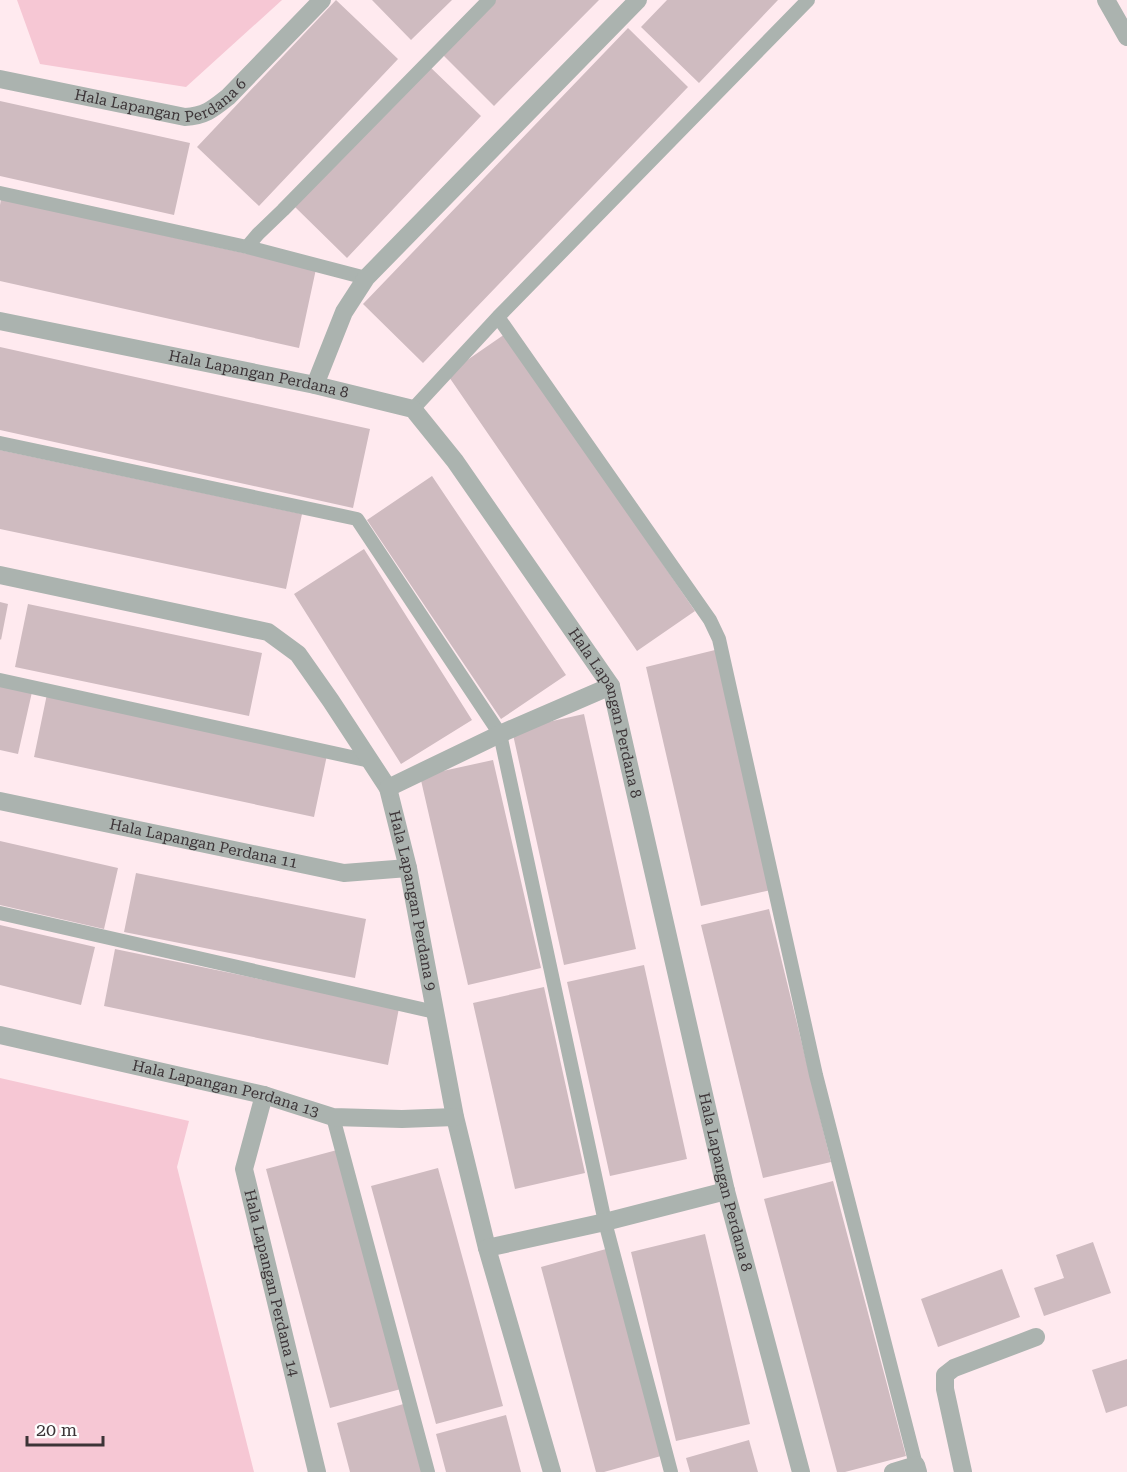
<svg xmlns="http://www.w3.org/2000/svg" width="1127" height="1472" font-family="'Roboto Serif',serif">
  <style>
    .green { fill: #f6c7d4 }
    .building { fill: #cfbbc0 }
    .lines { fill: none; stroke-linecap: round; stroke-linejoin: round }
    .lane { stroke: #abb3af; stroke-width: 14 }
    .street { stroke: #abb3af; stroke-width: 18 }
    .labels { text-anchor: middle; stroke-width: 4.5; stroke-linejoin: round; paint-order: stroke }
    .street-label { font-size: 15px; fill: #3c3437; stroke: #fefefe }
  </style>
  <rect width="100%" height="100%" fill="#ffeaef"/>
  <!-- green -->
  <path class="green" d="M17,0H282L186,87L40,64Z
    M0,1078L189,1121L177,1167L254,1472H0Z"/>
  <!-- building -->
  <path class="building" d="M336,0L398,59L259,206L197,147Z
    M372,0H452L411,40Z
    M493,0H599L494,106L441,53Z
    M667,0H778L699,83L641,27Z
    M628,28L688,87L423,363L363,304Z
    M428,65L481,116L347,258L294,206Z
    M0,101L190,143L174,215L0,176Z
    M1,199L316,269L299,348L0,281V205Z
    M505,334L695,611L637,651L447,374Z
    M0,347L370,429L353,508L0,430Z
    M0,450L302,514L286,589L0,529Z
    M432,476L566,675L501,719L367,520Z
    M364,549L472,720L401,764L294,594Z
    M0,602L8,604L1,640L0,639Z
    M28,604L262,653L249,716L15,667Z
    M715,650L771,890L701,906L646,667Z
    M0,685L32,692L18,754L0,750Z
    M47,694L327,755L314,817L34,757Z
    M584,714L636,949L564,965L512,730Z
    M493,760L541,968L468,985L420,776Z
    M0,841L118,868L104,929L0,905Z
    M136,873L366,919L355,978L124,932Z
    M769,909L831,1162L763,1178L701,925Z
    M0,925L95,947L81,1005L0,985Z
    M115,949L399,1008L388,1065L104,1006Z
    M644,965L687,1159L610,1176L567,982Z
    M544,987L585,1173L515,1189L473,1003Z
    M337,1150L401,1389L330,1408L266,1169Z
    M438,1168L503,1406L436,1424L371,1186Z
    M833,1181L906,1456L845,1472H837L764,1199Z
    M705,1234L750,1424L676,1441L631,1252Z
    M1093,1242L1111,1293L1044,1316L1034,1288L1064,1278L1056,1255Z
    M606,1249L661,1456L604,1472H596L541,1267Z
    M1002,1269L1020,1317L938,1347L921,1299Z
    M1127,1359V1406L1106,1413L1092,1370Z
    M407,1403L426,1472H350L337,1423Z
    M506,1415L521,1472H446L436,1434Z
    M749,1440L758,1472H690L686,1458Z"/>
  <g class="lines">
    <!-- lane -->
    <path class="lane" d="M0,193L247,247L258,234L283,210L489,0
      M247,247L366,278
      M498,317L710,620L719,639L816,1075L916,1465
      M413,409L498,317L808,0
      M0,443L357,519L500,734L605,1222L671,1472
      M0,680L370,761
      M0,913L435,1012
      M333,1117L428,1472"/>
    <!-- street -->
    <g class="street">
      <path d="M1106,0L1127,37"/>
      <path id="s1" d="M0,79L185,117C205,116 213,109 228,97L322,0"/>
      <path id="s2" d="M0,321L315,385L413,409L455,461L611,686L726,1191L801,1472"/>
      <path d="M315,385L344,312L366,278L638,0"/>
      <path id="s3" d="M0,575L268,632L298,654L331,701L388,788L408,868L455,1117L487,1248L552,1472"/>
      <path d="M388,788L500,734L611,686"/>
      <path id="s4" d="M0,801L344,873L408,868"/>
      <path id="s5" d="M0,1035L264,1095L333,1117L402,1119L455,1117"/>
      <path id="s6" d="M264,1095L244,1169L317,1472"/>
      <path d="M487,1248L605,1222L726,1191"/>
      <path d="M893,1472L916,1465L918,1472"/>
      <path d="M963,1472L945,1389V1375L954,1368L1036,1337"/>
    </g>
  </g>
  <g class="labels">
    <!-- street labels -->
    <g class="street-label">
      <text dy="5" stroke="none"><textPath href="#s1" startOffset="168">Hala Lapangan Perdana 6</textPath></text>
      <text dy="5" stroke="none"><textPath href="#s2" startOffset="264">Hala Lapangan Perdana 8</textPath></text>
      <text dy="5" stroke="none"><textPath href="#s2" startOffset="786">Hala Lapangan Perdana 8</textPath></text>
      <text dy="5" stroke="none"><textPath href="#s4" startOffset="208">Hala Lapangan Perdana 11</textPath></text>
      <text dy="5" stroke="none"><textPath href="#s3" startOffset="588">Hala Lapangan Perdana 9</textPath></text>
      <text dy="5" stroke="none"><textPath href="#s5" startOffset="232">Hala Lapangan Perdana 13</textPath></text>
      <text dy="5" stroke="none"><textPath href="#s2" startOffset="1272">Hala Lapangan Perdana 8</textPath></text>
      <text dy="5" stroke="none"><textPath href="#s6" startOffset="194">Hala Lapangan Perdana 14</textPath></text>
    </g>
  </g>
  <!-- scale -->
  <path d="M27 1436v9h76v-9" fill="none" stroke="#3c3437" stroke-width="3"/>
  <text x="36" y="1436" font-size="18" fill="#3c3437" stroke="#fefefe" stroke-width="4.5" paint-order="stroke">20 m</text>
</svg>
